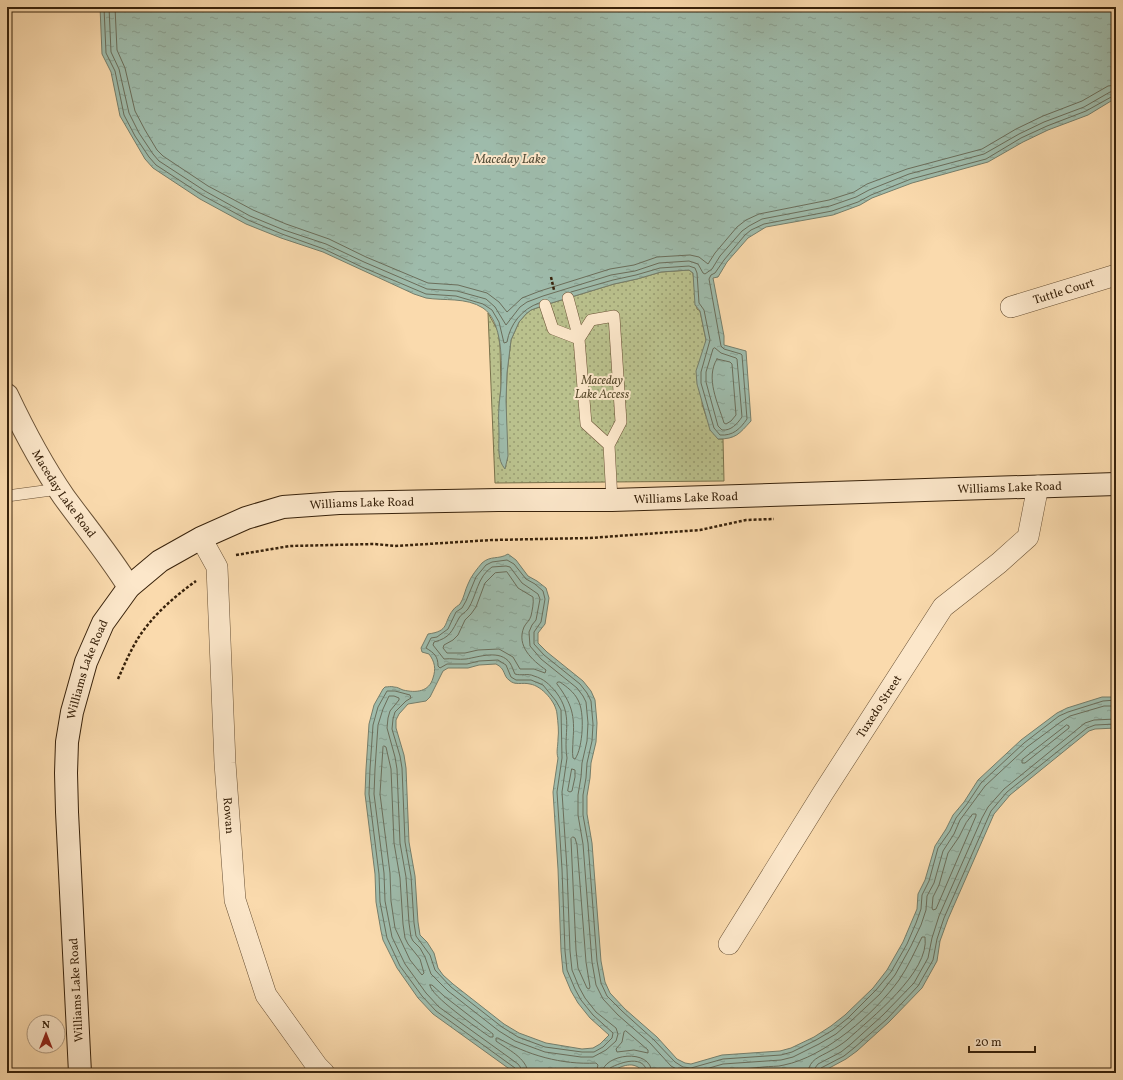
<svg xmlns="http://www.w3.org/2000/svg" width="1123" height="1080" font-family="Vollkorn,serif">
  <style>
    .green { fill: url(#green-dots); stroke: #79724c }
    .water { fill: url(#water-ripples); stroke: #757e6b; fill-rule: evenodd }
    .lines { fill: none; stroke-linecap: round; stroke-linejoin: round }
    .shore { stroke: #6b6e5b; stroke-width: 1 }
    .service-casing { stroke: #685034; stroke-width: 12 }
    .minor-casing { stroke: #685034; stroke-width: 22 }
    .tertiary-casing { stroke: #685034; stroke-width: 24 }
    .secondary-casing { stroke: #38220b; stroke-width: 24 }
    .path { stroke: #38220b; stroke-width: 2.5; stroke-dasharray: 3 2; stroke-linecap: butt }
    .service { stroke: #fce7ca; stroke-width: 11 }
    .minor { stroke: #fce7ca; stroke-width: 21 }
    .tertiary { stroke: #fce7ca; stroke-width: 22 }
    .secondary { stroke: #fce7ca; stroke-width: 22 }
    .labels { text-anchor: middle; stroke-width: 4; stroke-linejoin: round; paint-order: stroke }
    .street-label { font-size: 12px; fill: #38220b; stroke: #fce7ca }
    .park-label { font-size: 12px; font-style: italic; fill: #584a2c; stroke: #fce7ca }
    .water-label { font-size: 13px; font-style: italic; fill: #57503b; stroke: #fce7ca }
  </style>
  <defs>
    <pattern id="green-dots" width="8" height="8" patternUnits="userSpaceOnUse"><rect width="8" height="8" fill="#bac18d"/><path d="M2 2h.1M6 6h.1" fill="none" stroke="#989c71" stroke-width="1.8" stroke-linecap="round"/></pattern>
    <pattern id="water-ripples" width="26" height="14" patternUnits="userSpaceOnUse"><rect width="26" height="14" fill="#9ebbab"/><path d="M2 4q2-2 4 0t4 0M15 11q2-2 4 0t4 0" fill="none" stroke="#89a092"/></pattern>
  </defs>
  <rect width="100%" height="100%" fill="#fadaad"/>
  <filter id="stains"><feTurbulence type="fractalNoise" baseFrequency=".005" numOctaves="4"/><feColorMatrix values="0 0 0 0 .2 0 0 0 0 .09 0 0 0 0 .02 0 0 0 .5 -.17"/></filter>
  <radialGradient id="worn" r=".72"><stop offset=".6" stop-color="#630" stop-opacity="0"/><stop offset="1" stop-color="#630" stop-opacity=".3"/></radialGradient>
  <!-- green -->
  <path class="green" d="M689,270L693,273L697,309L700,311L706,340L702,404L706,416L718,439H723L724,481L495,483L488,313L498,331L500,347L501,386L499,406L507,461L506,401L507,373L511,340L519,322L526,314L531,310L545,305L614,284L637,279L661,272Z"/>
  <!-- water -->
  <path class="water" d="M100,7H1116V98L1088,115L1048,130L1023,142L988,162L912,183L872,198L860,205L833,215L766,227L748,238L727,262L718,277L713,278L724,336V345L746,351L751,421C739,434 736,439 718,439L710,430L697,384L696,371L706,340L700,311L695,305L693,273L689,270L661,272L637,279L614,284L545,305L531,310L526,314L519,322L511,340L507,373L506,401L508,456L505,469C497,460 499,447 499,434C499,425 498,416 499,407C499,400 501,393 501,385C502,364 503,321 483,308C466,297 444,301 426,298C422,297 418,295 414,294L323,252L281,238L246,224L200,199L153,168L145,159L120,116L111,72L102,54Z
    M508,554L516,560L528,576L537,581L546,588L549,598L545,624L538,633V643L547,652L583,681L591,691L595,700L597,723L596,742L591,763L590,778L587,796V814L592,843L601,961L605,982L610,993L625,1009L657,1037L677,1059L685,1063L691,1064L722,1055L780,1051L791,1048L814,1037L831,1026L845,1015L873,988L887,970L903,942L917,909L918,894L925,880L935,846L946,829L953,815L964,802L978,780L1021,740L1057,713L1067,708L1102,697H1116V728L1095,729L1089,731L1010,795L994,814L948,919L940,941L937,961L922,988L889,1022L857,1051L846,1059L820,1073H644C634,1059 622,1066 608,1073H515L433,1014L418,998L397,968L383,940L381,931L376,902L375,874L365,794L366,769L369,724L374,705L383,689L385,687C388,687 391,686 394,687C398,687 400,689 403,690C416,693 429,692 433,678C436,669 435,662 429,654L422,652L421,648L428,634C450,631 443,623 453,610C455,607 458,606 460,604C464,598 465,590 468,584C471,576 477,569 482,563C491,555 498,560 508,554ZM496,664C506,669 503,676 509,680C515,686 522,682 530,684C542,686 556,702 557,714C558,723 559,731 558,739C558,746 556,752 558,758L553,792L558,869L561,951L563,972L571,991L578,1003L590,1018L609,1035L600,1044L593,1048L582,1049L546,1043L519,1033L504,1024L453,984L443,975L438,968L434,953L427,942L420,935L418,922L415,876L409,842L406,768L404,755L396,728V720L399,714L408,704L426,701L430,697L443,671L448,668H468L479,665Z"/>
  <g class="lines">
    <!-- shore -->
    <path class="shore" d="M104,7L106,53L115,71L124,115L135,136L149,157L156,165L202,195L248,220L282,234L324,249L362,267L426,294L456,296L483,304L492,310L499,322L504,343L507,342C510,324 522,309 539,303
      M109,7L111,52L119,69L129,113L139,133L153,154L159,161L205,191L250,216L284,230L326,244L364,262L427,289L457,291L486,299L495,307L506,325L520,307L527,302L543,296L611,275L635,271L659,263L689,261L698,264L703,273L705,274L712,269L720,256L742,231L749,226L762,219L830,206L856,197L869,190L909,174L984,154L1019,134L1044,122L1084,107L1110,92L1116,91
      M115,7L117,50L125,68L135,111L145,130L157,150L163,156L208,186L253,210L286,224L329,239L366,257L428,283L458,285L487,293L499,302L507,312L522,298L540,291L610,269L634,265L657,257L690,255L699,257L708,264L715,253L737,227L746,220L759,214L829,200L854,192L867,184L907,169L982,149L1016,129L1043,116L1082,101L1108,86L1116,85
      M571,292L613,280L636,275L660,268L689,266L695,268L697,273L699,303L704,310L710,340L701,372V383L714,428L720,435C733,436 740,429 747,419L742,355L741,354L724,349L721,346L709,279L711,275L715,273L724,260L745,235L751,230L764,224L832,211L858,202L871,195L911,179L986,159L1021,138L1047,126L1086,111L1113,96H1116
      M715,348L721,353L736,358L737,359L742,417C737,424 731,431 722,430L718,426L706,382V372L713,349Z
      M717,359L730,362L732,364L736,415L731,421L726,424L724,423C718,403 705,378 717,359Z
      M507,572L518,588L533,597C534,603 532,611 531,616C530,620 526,623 524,627C516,646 532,660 546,670L545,673L534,669H520L513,657L499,649L478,650L465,653H447L443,648L444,645L453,640L458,635L465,620L471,614L476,607L485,583L495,573Z
      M558,682H560C567,687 574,692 578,700C585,712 583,748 575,759L573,758C572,752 573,746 573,740C575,715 572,704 557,684Z
      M1067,725L1069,726V728L1025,763H1022V760Z
      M384,746L386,747L391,769L394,843L400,878L403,924L405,938L408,944L420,959L424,973L422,975L410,960L395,928L391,901L390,873L380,794L383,747Z
      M572,769L575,770V777L572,791L570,792L568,791Z
      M973,814H976V816L936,909L933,910L932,908L933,897L939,885L948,853L959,837L966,823Z
      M573,837L575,838L577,845L586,962L590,987L589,989L587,988L578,968L576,950L571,839Z
      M430,985H432L444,996L493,1034V1037H490C480,1030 429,995 430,985Z
      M626,1031L648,1050V1053L634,1050L617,1052L616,1049L622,1042L624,1032Z
      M517,1073L515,1068L436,1011L422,996L400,966L387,938L380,902L379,874L369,794L370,769L373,725L378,707L387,691H395L410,695L411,698L406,701L395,712L393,719L392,729L400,756L402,768L405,842L411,876L414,923L416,936L430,955L435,970L451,987L502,1027L518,1037L545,1047L582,1052H594L603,1047L612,1038L613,1033L593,1015L581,1000L575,989L567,970L565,951L562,869L557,792L562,758L561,710L556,701L543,685L531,680H516L511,677L506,665L498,660L479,661L467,664H447L440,668L438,666C438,656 434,653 426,648L431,638L437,637L448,629L456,612L462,608L466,601L476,577L486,565L492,562L507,560L514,564L526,579L535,584L543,591L545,599L541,622L534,632V644L544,655L580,684L587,693L591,701L593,724L592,741L587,763L586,778L583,795V815L588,843L597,961L601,983L607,996L622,1011L654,1040L675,1062L683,1067L691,1068L723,1059L781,1055L792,1052L816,1040L833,1030L848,1018L876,990L891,972L907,944L916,923L921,909L922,895L929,881L938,848L950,831L956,818L967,804L981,783L1024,743L1059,716L1068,712L1103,701L1116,700
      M522,1073L521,1068L518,1064L439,1007L426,993L405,964L392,937L385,901L384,873L374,794L375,769L378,725L383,709L389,696H394L399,698V700L390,711L388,718L387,728L395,757L397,769L400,843L406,877L409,923L411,937L413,941L420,948L425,957L431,974L448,991L499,1031L515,1041L545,1052L581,1057H593L606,1050L616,1041L618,1034L616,1028L596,1012L585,998L579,987L572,970L570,951L567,869L562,792L567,758C563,733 574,716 556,692C549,684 544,679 534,676C528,673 521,676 515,674C513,670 512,666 510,663C500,649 479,657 466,659C459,660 451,658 444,659L433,645L434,642C450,638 452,631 459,618C461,614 465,613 468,609C477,595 477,577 492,567L506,566L510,567L522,583L538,594L540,599L536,620L532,625L529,632L530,646L541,659L577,688L583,696L586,702L588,723L587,741L582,763L581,777L578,795V815L583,844L592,962L596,985L603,999L618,1015L650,1043L671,1066L682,1072L692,1073L723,1064L781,1060L793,1057L819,1044L836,1034L851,1021L880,994L895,975L911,946L921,925L926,910L927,896L934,883L943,851L954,834L960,820L985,786L1027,747L1062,721L1070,716L1104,706H1116
      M528,1073C527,1058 507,1049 496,1041V1038H498C527,1055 562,1065 596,1063L598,1065L596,1073
      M602,1073C603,1054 651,1047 652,1073
      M607,1073L610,1068C621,1062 645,1054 647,1073
      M715,1073C730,1069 747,1069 763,1067C770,1066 777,1067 784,1065C825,1057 875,1013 899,980C908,967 915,951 922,937H925C930,972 871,1018 847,1040C842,1044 836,1048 830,1051C820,1057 809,1059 808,1073
      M814,1073L815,1068L818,1064L841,1052L851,1044L883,1015L914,983L928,958L932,938L939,916L982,818L988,807L1004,789L1085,723L1094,720L1116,719
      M819,1073L821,1068L844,1056L854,1048L887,1019L918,986L933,960L937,939L944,918L991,811L1007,792L1087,728L1095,725L1116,724"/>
    <!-- service casing -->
    <g class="service-casing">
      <path id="service" d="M568,298L579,339
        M545,305L553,329L579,339
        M609,445L586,424L579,339L591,320L614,316L621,422L609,445L612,500
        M7,496L59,489"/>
    </g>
    <!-- minor casing -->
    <g class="minor-casing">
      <g id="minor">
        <path id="s1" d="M1011,307L1116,275"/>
        <path id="s2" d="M201,538L217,567L225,763L235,900L266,995L317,1066L324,1073"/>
        <path id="s3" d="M729,944L823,793L943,607L999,563L1028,537L1038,486"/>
      </g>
    </g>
    <!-- tertiary casing -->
    <g class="tertiary-casing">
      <g id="tertiary">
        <path id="s4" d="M7,395C24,431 42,465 64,497C86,527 109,555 129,587"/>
      </g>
    </g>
    <!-- secondary casing -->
    <g class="secondary-casing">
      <g id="secondary">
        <path id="s5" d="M80,1073L67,812L66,773L67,742L72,712L86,662L103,623L129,587L160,561L201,538L246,518L283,507L339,503L498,500H612L1116,484"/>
      </g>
    </g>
    <!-- path -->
    <path class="path" d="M551,277L554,290
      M236,555L290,546L374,544L395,546L492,540L590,538L700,530L746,520L774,519
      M118,679C126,661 134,642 146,627C160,609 178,594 196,581"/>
    <!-- service -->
    <use href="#service" class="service"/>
    <!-- minor -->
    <use href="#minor" class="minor"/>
    <!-- tertiary -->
    <use href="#tertiary" class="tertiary"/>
    <!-- secondary -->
    <use href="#secondary" class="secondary"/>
  </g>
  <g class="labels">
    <!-- street labels -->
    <g class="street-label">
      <text dy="4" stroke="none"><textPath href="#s1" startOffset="55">Tuttle Court</textPath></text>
      <text dy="4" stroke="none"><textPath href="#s5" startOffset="1403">Williams Lake Road</textPath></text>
      <text dy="4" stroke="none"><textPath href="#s4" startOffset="114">Maceday Lake Road</textPath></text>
      <text dy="4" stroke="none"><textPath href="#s5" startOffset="1079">Williams Lake Road</textPath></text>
      <text dy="4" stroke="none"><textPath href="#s5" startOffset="755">Williams Lake Road</textPath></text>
      <text dy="4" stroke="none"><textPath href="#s5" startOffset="407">Williams Lake Road</textPath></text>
      <text dy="4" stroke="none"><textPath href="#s3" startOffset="281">Tuxedo Street</textPath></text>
      <text dy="4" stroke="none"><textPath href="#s2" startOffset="282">Rowan</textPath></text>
      <text transform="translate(76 990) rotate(-93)" y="4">Williams Lake Road</text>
    </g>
    <!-- park labels -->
    <g class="park-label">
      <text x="602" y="384">Maceday<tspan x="602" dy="14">Lake Access</tspan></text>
    </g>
    <!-- water labels -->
    <g class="water-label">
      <text x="510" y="163">Maceday Lake</text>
    </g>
  </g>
  <!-- margin -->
  <rect width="1123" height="1080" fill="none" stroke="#fadaad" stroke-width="24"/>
  <rect x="8" y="8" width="1107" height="1064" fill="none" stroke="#38220b" stroke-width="2"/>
  <rect x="12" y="12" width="1099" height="1056" fill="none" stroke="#38220b"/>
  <!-- north arrow -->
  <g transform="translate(46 1034)"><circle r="19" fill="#fce7ca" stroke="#ae987e"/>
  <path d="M0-3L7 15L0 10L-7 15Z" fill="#8f2418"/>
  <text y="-6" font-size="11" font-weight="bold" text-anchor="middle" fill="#38220b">N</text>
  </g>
  <!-- scale -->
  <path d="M969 1046v6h66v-6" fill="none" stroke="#38220b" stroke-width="2"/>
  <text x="975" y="1046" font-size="12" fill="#38220b" stroke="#fce7ca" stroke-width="3" paint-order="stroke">20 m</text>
  <rect width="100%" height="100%" filter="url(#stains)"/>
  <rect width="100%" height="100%" fill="url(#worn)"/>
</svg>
